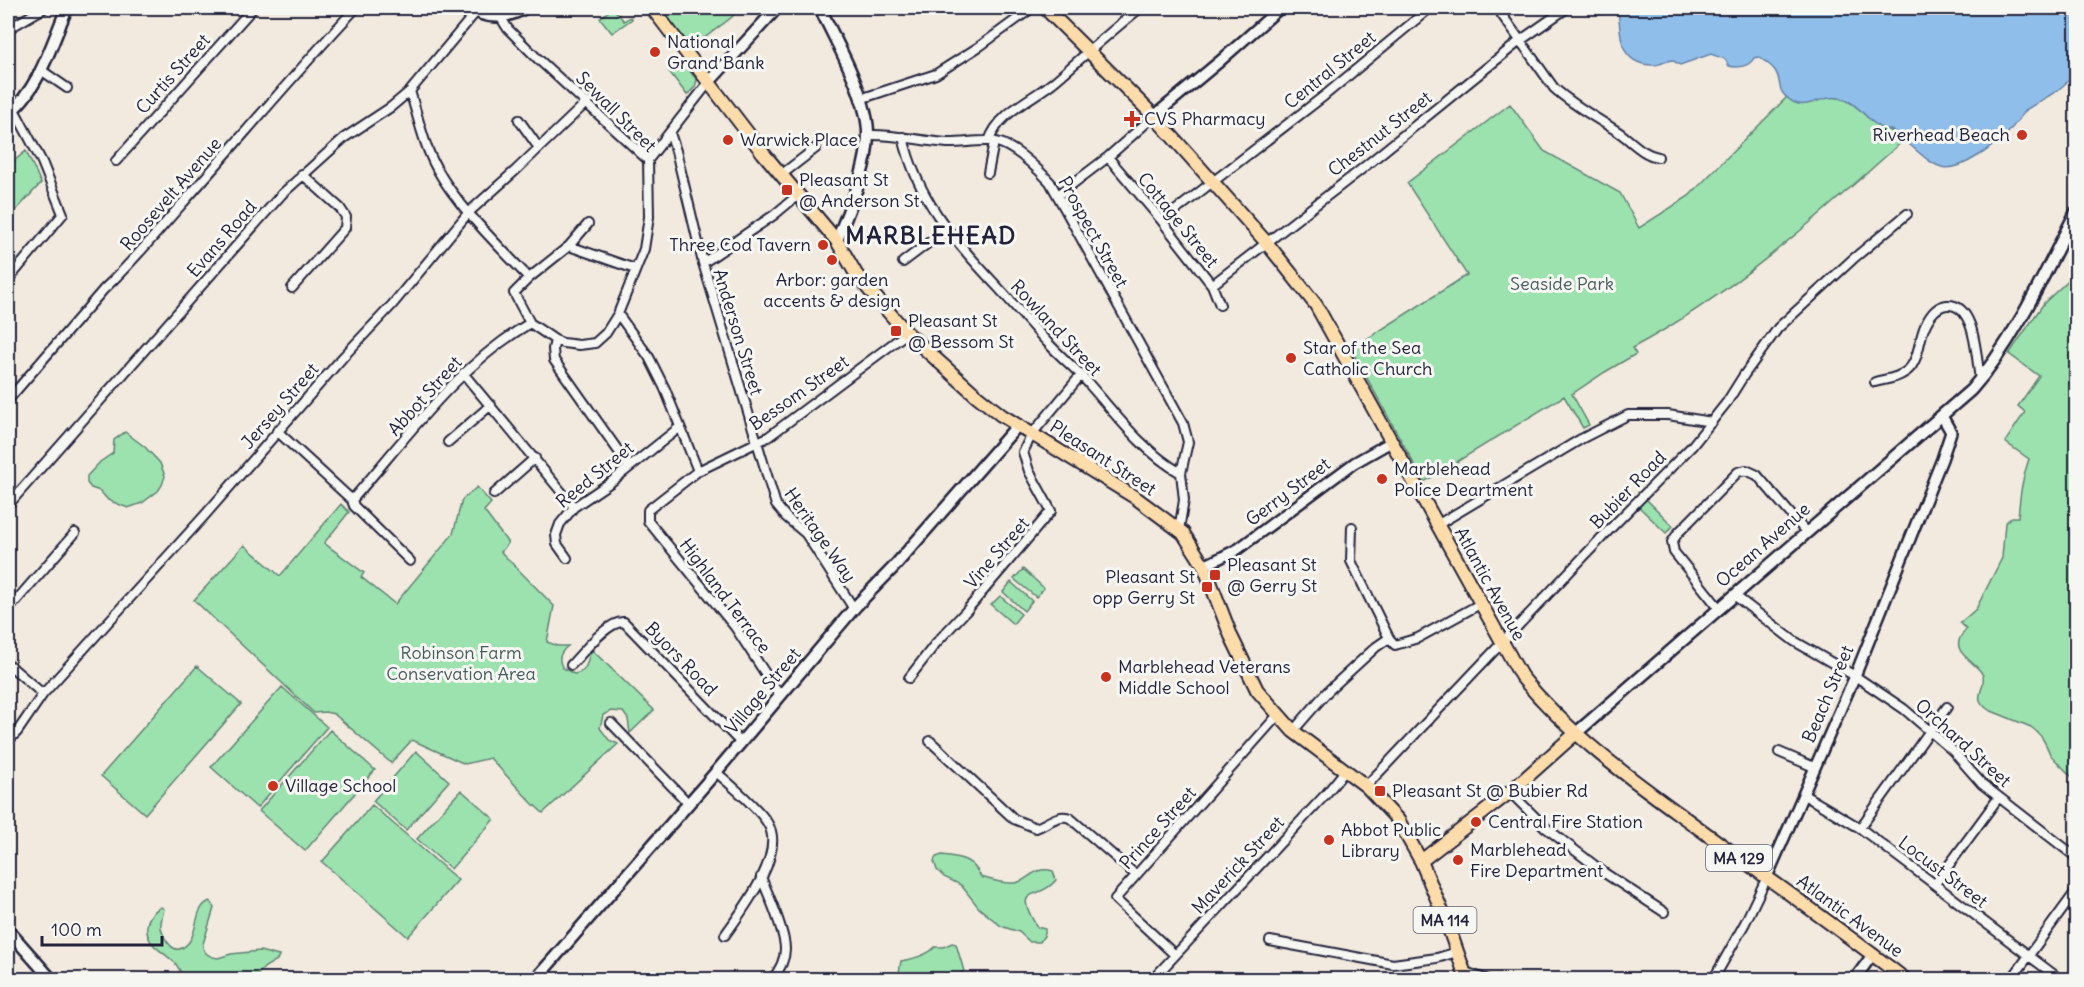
<svg xmlns="http://www.w3.org/2000/svg" width="2084" height="987" font-family="Delius,sans-serif">
  <style>
    .green { fill: #9ce2ae; stroke: #5f8274; stroke-width: 1.5 }
    .water { fill: #90beea; stroke: #6480a4; stroke-width: 1.5 }
    .lines { fill: none; stroke-linecap: round; stroke-linejoin: round }
    .minor-casing { stroke: #22223b; stroke-width: 12 }
    .tertiary-casing { stroke: #22223b; stroke-width: 14 }
    .secondary-casing { stroke: #22223b; stroke-width: 15 }
    .primary-casing { stroke: #22223b; stroke-width: 16 }
    .minor { stroke: #f6f6f2; stroke-width: 8 }
    .tertiary { stroke: #f6f6f2; stroke-width: 9 }
    .secondary { stroke: #f6f6f2; stroke-width: 10 }
    .primary { stroke: #fddcac; stroke-width: 12 }
    .poi-dot { fill: #c8321e; stroke: #f6f6f2; stroke-width: 2 }
    .labels { text-anchor: middle; stroke-width: 6; stroke-linejoin: round; paint-order: stroke }
    .shield { fill: #f6f6f2; stroke: #626272; stroke-width: 1.5 }
    .shield-label { font-size: 16px; font-weight: bold; fill: #22223b }
    .poi-label { font-size: 18px; fill: #22223b; stroke: #f6f6f2; text-anchor: start }
    .street-label { font-size: 18px; fill: #22223b; stroke: #f6f6f2 }
    .park-label { font-size: 18px; fill: #475c5e; stroke: #f6f6f2 }
    .district-label { font-size: 24px; font-weight: bold; letter-spacing: 1.5px; fill: #22223b; stroke: #f6f6f2 }
  </style>
  <rect width="100%" height="100%" fill="#f2eadf"/>
  <filter id="ink" filterUnits="userSpaceOnUse"><feTurbulence type="fractalNoise" baseFrequency=".0167" numOctaves="2"/><feDisplacementMap in="SourceGraphic" scale="12" xChannelSelector="R" yChannelSelector="G"/><feConvolveMatrix kernelMatrix="1 2 1 2 8 2 1 2 1" color-interpolation-filters="sRGB"/></filter>
  <g filter="url(#ink)">
    <!-- green -->
    <path class="green" d="M613,8L624,21L630,17L632,19L612,33L600,18Z
      M652,8H736L738,9L732,17L686,52Z
      M677,63L684,64L697,80L695,87L687,95L668,70Z
      M1787,97C1808,113 1818,93 1840,98C1856,102 1864,116 1877,125C1888,132 1893,129 1904,140C1819,216 1733,294 1632,348L1636,354L1605,372L1572,394L1589,425L1583,428L1564,396L1424,482L1351,349L1467,275L1407,183L1510,104L1544,151L1620,193L1639,228L1689,196Z
      M26,151L41,183L8,219V166Z
      M2076,273V781C2074,779 2051,756 2050,754C2045,742 2042,735 2031,727L1989,710C1970,697 1986,691 1983,676C1980,662 1942,652 1967,629L1960,623L1976,609L2002,558L2005,523L2012,517H2018C2020,496 2022,478 2029,459L2005,442L2025,412L2018,406L2039,376L2009,354L2044,303Z
      M125,432L145,447L160,463L165,476L162,485L158,491L142,503L128,508L108,500L100,491L91,488L87,483V476L100,462L113,453L114,440Z
      M477,487L491,503L484,511L508,543L501,552L554,606L547,642L558,646H568C560,652 557,660 563,668L574,674C590,671 585,661 592,650L654,710L630,733L628,719L623,712L611,711L603,715L600,728L609,740L618,744L543,813L532,803L490,758L465,764L412,740L391,763L334,714L325,712L314,713L194,600L244,545L280,576L341,504L349,512L324,543L364,573L361,577L395,604L453,534L462,500Z
      M1645,498L1673,526L1666,533L1638,506Z
      M1023,569L1044,588L1036,597L1014,579Z
      M1011,582L1032,601L1024,611L1003,592Z
      M1000,596L1021,614L1013,624L991,605Z
      M197,666L241,704L145,814L101,776Z
      M282,687L327,727L257,808L211,767Z
      M330,730L375,770L305,851L259,811Z
      M416,751L449,781L406,830L373,801Z
      M461,790L494,819L451,869L417,839Z
      M372,805L458,880L408,937L322,862Z
      M942,855C960,857 973,859 981,877C991,880 1004,884 1014,883C1028,882 1034,865 1053,871L1056,880C1038,903 1011,883 1037,927L1045,929V934L1040,942H1030L1019,932L1001,926L979,908L961,885L944,877L937,870L934,861L936,857Z
      M210,901L214,908L203,944C202,953 210,957 218,958L231,954L260,951L279,956L277,960L265,967L253,979H184C181,973 179,968 175,963C163,951 145,945 147,926C148,917 153,911 161,907L164,909C163,915 160,921 161,928C163,936 172,954 182,948C201,938 191,908 210,901Z
      M952,943L956,944L964,971L950,980L898,979L901,961C912,959 928,955 935,947H943Z"/>
    <!-- water -->
    <path class="water" d="M1618,8H2076V74L2057,91L2027,109L2007,134L2000,137C1994,146 1985,152 1976,157C1940,180 1932,162 1905,141C1902,138 1899,134 1895,132C1890,128 1883,130 1878,126C1866,119 1861,107 1846,100C1825,91 1809,111 1793,102C1774,90 1783,84 1776,72C1772,65 1765,62 1759,57L1754,58C1749,67 1738,68 1729,66L1725,59L1711,54L1680,65L1672,60C1666,61 1660,65 1654,65C1617,65 1621,33 1618,8Z"/>
    <g class="lines">
      <!-- minor casing -->
      <g class="minor-casing">
        <path id="minor" d="M930,8H937
          M1497,8L1554,88C1574,106 1595,117 1617,131C1631,140 1641,154 1658,157
          M1601,8L1602,9
          M501,18L508,29L536,57L648,160L649,217L644,249L618,314L606,333L595,343L579,345L563,343L555,340L530,323L514,293L529,278L569,246L635,269
          M8,29L44,8
          M41,70L67,88
          M410,91C418,117 424,146 437,169C458,207 499,246 529,278
          M860,99L936,74L980,46L1032,8
          M519,120L539,148
          M670,133L676,151L703,263L776,505L786,517L806,534L854,609
          M868,135C895,134 920,141 947,143C967,144 990,136 1007,146C1024,155 1038,169 1050,182L1183,423L1188,442L1181,473
          M903,137C917,198 952,238 993,282C1012,302 1029,323 1048,343C1058,354 1070,364 1081,375C1112,409 1140,450 1181,473L1184,500L1179,530
          M989,141C999,111 1034,99 1056,80C1084,56 1111,31 1140,8
          M1108,157L1162,221L1212,285L1220,305
          M648,160L709,82
          M116,161L253,8
          M988,173L994,142
          M781,175L816,148
          M1058,195L1108,157L1154,116
          M1162,221L1324,96L1430,8
          M569,246L588,224
          M903,262L947,229
          M703,263L774,215L798,195
          M8,280L63,214L42,162L14,109
          M1212,285L1358,172L1521,40L1567,8
          M292,288L345,228L346,217L340,208L302,174
          M618,314L649,357L665,389L698,471
          M555,340L553,349L554,360L629,466
          M463,373L574,507
          M1875,382C1886,379 1900,378 1909,369C1919,359 1919,339 1925,326C1929,317 1936,306 1947,305C1976,303 1976,359 1980,379
          M8,400L104,289C132,263 156,233 182,204C240,139 296,72 356,8
          M277,431L352,500L354,506L410,561
          M448,442L491,405
          M494,494L535,458
          M352,500C407,437 457,366 530,323
          M8,505L282,194L344,138L391,107L410,91L476,12
          M1437,525L1581,439L1628,415H1668L1712,422
          M1352,527L1351,561L1389,638L1395,645L1418,638L1480,604
          M567,558L557,544L556,535L560,524L574,507L611,482L680,427
          M1734,595L1794,641L1855,676L1904,709L1953,751L1982,784L2076,857
          M1718,607L1674,552L1672,542L1678,533L1738,472L1746,470L1757,475L1806,532
          M8,610L75,533
          M8,664L43,694
          M571,665C582,654 608,620 624,622L741,743
          M909,678L936,643L967,610L1051,511L1029,471L1023,452L1032,434L1081,375
          M780,696L735,627L648,521V510L698,471L768,437L907,333
          M611,723L689,804
          M1293,731L1327,692L1376,647L1389,638
          M8,741L17,732L43,694L205,515L343,357L392,305L469,212L516,170L587,102
          M930,741L1014,819L1036,828C1047,824 1059,813 1070,818L1136,875
          M1779,752L1814,767
          M716,772C730,784 760,809 768,824C786,854 742,911 725,935
          M1366,786L1608,531L1692,446L1727,402L1744,375L1778,328L1853,259L1907,214
          M1510,792L1545,827L1603,872L1664,912
          M1804,795L1860,828L2061,980
          M1860,828L1947,707
          M761,877C768,894 785,931 785,949C785,960 779,971 772,980
          M1935,884L1999,797
          M1270,941L1393,964L1437,958L1457,952
          M1175,955L1115,899L1278,715
          M1465,972L1488,980
          M1152,980L1326,794L1345,771
          M1713,980L1745,923L1767,877
          M2011,980L2076,891"/>
      </g>
      <!-- tertiary casing -->
      <g class="tertiary-casing">
        <path id="tertiary" d="M1154,116L1219,62L1280,8
          M1204,566L1238,549L1354,463L1391,442
          M1767,877L1855,676L1942,459L1951,432L1942,416
          M1854,980L1873,954"/>
      </g>
      <!-- secondary casing -->
      <g class="secondary-casing">
        <path id="secondary" d="M469,8C488,20 506,19 525,8
          M820,8C835,40 869,99 868,135C867,172 849,207 837,241
          M709,82L777,8
          M8,113C38,93 53,40 67,8
          M1575,734L1971,390C2016,339 2045,272 2076,212
          M8,930L52,980
          M535,980L716,772L856,606L892,569L1018,425"/>
      </g>
      <!-- primary casing -->
      <g class="primary-casing">
        <path id="primary" d="M652,8L763,153L837,241L856,274L871,292L907,333L976,395L1001,415L1136,498L1183,533L1204,566L1231,636L1257,690L1293,731L1366,786L1398,820L1421,861L1447,923L1467,980
          M1045,8L1154,116L1266,242L1316,305L1521,676C1569,735 1631,779 1693,824C1764,876 1836,926 1906,980
          M1421,861L1510,792L1575,734"/>
      </g>
      <!-- minor -->
      <use href="#minor" class="minor"/>
      <!-- tertiary -->
      <use href="#tertiary" class="tertiary"/>
      <!-- secondary -->
      <use href="#secondary" class="secondary"/>
      <!-- primary -->
      <use href="#primary" class="primary"/>
    </g>
  </g>
  <!-- markers -->
  <g class="poi-dot">
    <circle cx="655" cy="52" r="6"/>
    <path d="M1129 110h6v6h6v6h-6v6h-6v-6h-6v-6h6z"/>
    <circle cx="2022" cy="135" r="6"/>
    <circle cx="728" cy="140" r="6"/>
    <rect x="781" y="184" width="12" height="12" rx="3"/>
    <circle cx="823" cy="245" r="6"/>
    <circle cx="832" cy="260" r="6"/>
    <rect x="890" y="325" width="12" height="12" rx="3"/>
    <circle cx="1291" cy="358" r="6"/>
    <circle cx="1382" cy="479" r="6"/>
    <rect x="1209" y="569" width="12" height="12" rx="3"/>
    <rect x="1201" y="581" width="12" height="12" rx="3"/>
    <circle cx="1106" cy="677" r="6"/>
    <circle cx="273" cy="786" r="6"/>
    <rect x="1374" y="785" width="12" height="12" rx="3"/>
    <circle cx="1476" cy="822" r="6"/>
    <circle cx="1329" cy="840" r="6"/>
    <circle cx="1458" cy="860" r="6"/>
  </g>
  <g class="labels">
    <!-- shield labels -->
    <g class="shield">
      <rect x="1706" y="845" width="66" height="26" rx="4.5"/>
      <rect x="1413.5" y="907" width="63" height="26" rx="4.5"/>
    </g>
    <g class="shield-label">
      <text x="1739" y="864">MA 129</text>
      <text x="1445" y="926">MA 114</text>
    </g>
    <!-- poi labels -->
    <g class="poi-label">
      <text x="667" y="48">National<tspan x="667" dy="21">Grand Bank</tspan></text>
      <text x="1144" y="125">CVS Pharmacy</text>
      <text x="2010" y="141" text-anchor="end">Riverhead Beach</text>
      <text x="740" y="146">Warwick Place</text>
      <text x="799" y="186">Pleasant St<tspan x="799" dy="21">@ Anderson St</tspan></text>
      <text x="811" y="251" text-anchor="end">Three Cod Tavern</text>
      <text x="832" y="286" text-anchor="middle">Arbor: garden<tspan x="832" dy="21">accents &amp; design</tspan></text>
      <text x="908" y="327">Pleasant St<tspan x="908" dy="21">@ Bessom St</tspan></text>
      <text x="1303" y="354">Star of the Sea<tspan x="1303" dy="21">Catholic Church</tspan></text>
      <text x="1394" y="475">Marblehead<tspan x="1394" dy="21">Police Deartment</tspan></text>
      <text x="1227" y="571">Pleasant St<tspan x="1227" dy="21">@ Gerry St</tspan></text>
      <text x="1195" y="583" text-anchor="end">Pleasant St<tspan x="1195" dy="21">opp Gerry St</tspan></text>
      <text x="1118" y="673">Marblehead Veterans<tspan x="1118" dy="21">Middle School</tspan></text>
      <text x="285" y="792">Village School</text>
      <text x="1392" y="797">Pleasant St @ Bubier Rd</text>
      <text x="1488" y="828">Central Fire Station</text>
      <text x="1341" y="836">Abbot Public<tspan x="1341" dy="21">Library</tspan></text>
      <text x="1470" y="856">Marblehead<tspan x="1470" dy="21">Fire Department</tspan></text>
    </g>
    <!-- street labels -->
    <g class="street-label">
      <text transform="translate(1330 70) rotate(-39)" y="6">Central Street</text>
      <text transform="translate(173 74) rotate(-48)" y="6">Curtis Street</text>
      <text transform="translate(616 112) rotate(45)" y="6">Sewall Street</text>
      <text transform="translate(1380 134) rotate(-38)" y="6">Chestnut Street</text>
      <text transform="translate(171 194) rotate(-49)" y="6">Roosevelt Avenue</text>
      <text transform="translate(1178 220) rotate(51)" y="6">Cottage Street</text>
      <text transform="translate(1093 232) rotate(61)" y="6">Prospect Street</text>
      <text transform="translate(222 239) rotate(-49)" y="6">Evans Road</text>
      <text transform="translate(1056 328) rotate(47)" y="6">Rowland Street</text>
      <text transform="translate(738 332) rotate(73)" y="6">Anderson Street</text>
      <text transform="translate(799 393) rotate(-35)" y="6">Bessom Street</text>
      <text transform="translate(425 396) rotate(-48)" y="6">Abbot Street</text>
      <text transform="translate(280 406) rotate(-49)" y="6">Jersey Street</text>
      <text transform="translate(1103 458) rotate(33)" y="6">Pleasant Street</text>
      <text transform="translate(595 475) rotate(-39)" y="6">Reed Street</text>
      <text transform="translate(1628 490) rotate(-46)" y="6">Bubier Road</text>
      <text transform="translate(1288 492) rotate(-37)" y="6">Gerry Street</text>
      <text transform="translate(820 535) rotate(55)" y="6">Heritage Way</text>
      <text transform="translate(1763 545) rotate(-41)" y="6">Ocean Avenue</text>
      <text transform="translate(997 553) rotate(-49)" y="6">Vine Street</text>
      <text transform="translate(1490 584) rotate(61)" y="6">Atlantic Avenue</text>
      <text transform="translate(725 596) rotate(53)" y="6">Highland Terrace</text>
      <text transform="translate(681 659) rotate(46)" y="6">Byors Road</text>
      <text transform="translate(763 691) rotate(-50)" y="6">Village Street</text>
      <text transform="translate(1828 694) rotate(-67)" y="6">Beach Street</text>
      <text transform="translate(1963 743) rotate(42)" y="6">Orchard Street</text>
      <text transform="translate(1158 828) rotate(-48)" y="6">Prince Street</text>
      <text transform="translate(1238 865) rotate(-47)" y="6">Maverick Street</text>
      <text transform="translate(1943 872) rotate(37)" y="6">Locust Street</text>
      <text transform="translate(1850 916) rotate(36)" y="6">Atlantic Avenue</text>
    </g>
    <!-- park labels -->
    <g class="park-label">
      <text x="1562" y="290">Seaside Park</text>
      <text x="461" y="659">Robinson Farm<tspan x="461" dy="21">Conservation Area</tspan></text>
    </g>
    <!-- district labels -->
    <g class="district-label">
      <text x="931" y="244">MARBLEHEAD</text>
    </g>
  </g>
  <!-- margin -->
  <rect width="2084" height="987" fill="none" stroke="#f6f6f2" stroke-width="30"/>
  <rect x="15" y="15" width="2054" height="957" fill="none" stroke="#22223b" stroke-width="2" filter="url(#ink)"/>
  <!-- scale -->
  <path d="M42 936v9h120v-9" fill="none" stroke="#22223b" stroke-width="3"/>
  <text x="51" y="936" font-size="18" fill="#22223b" stroke="#f6f6f2" stroke-width="4.5" paint-order="stroke">100 m</text>
</svg>
